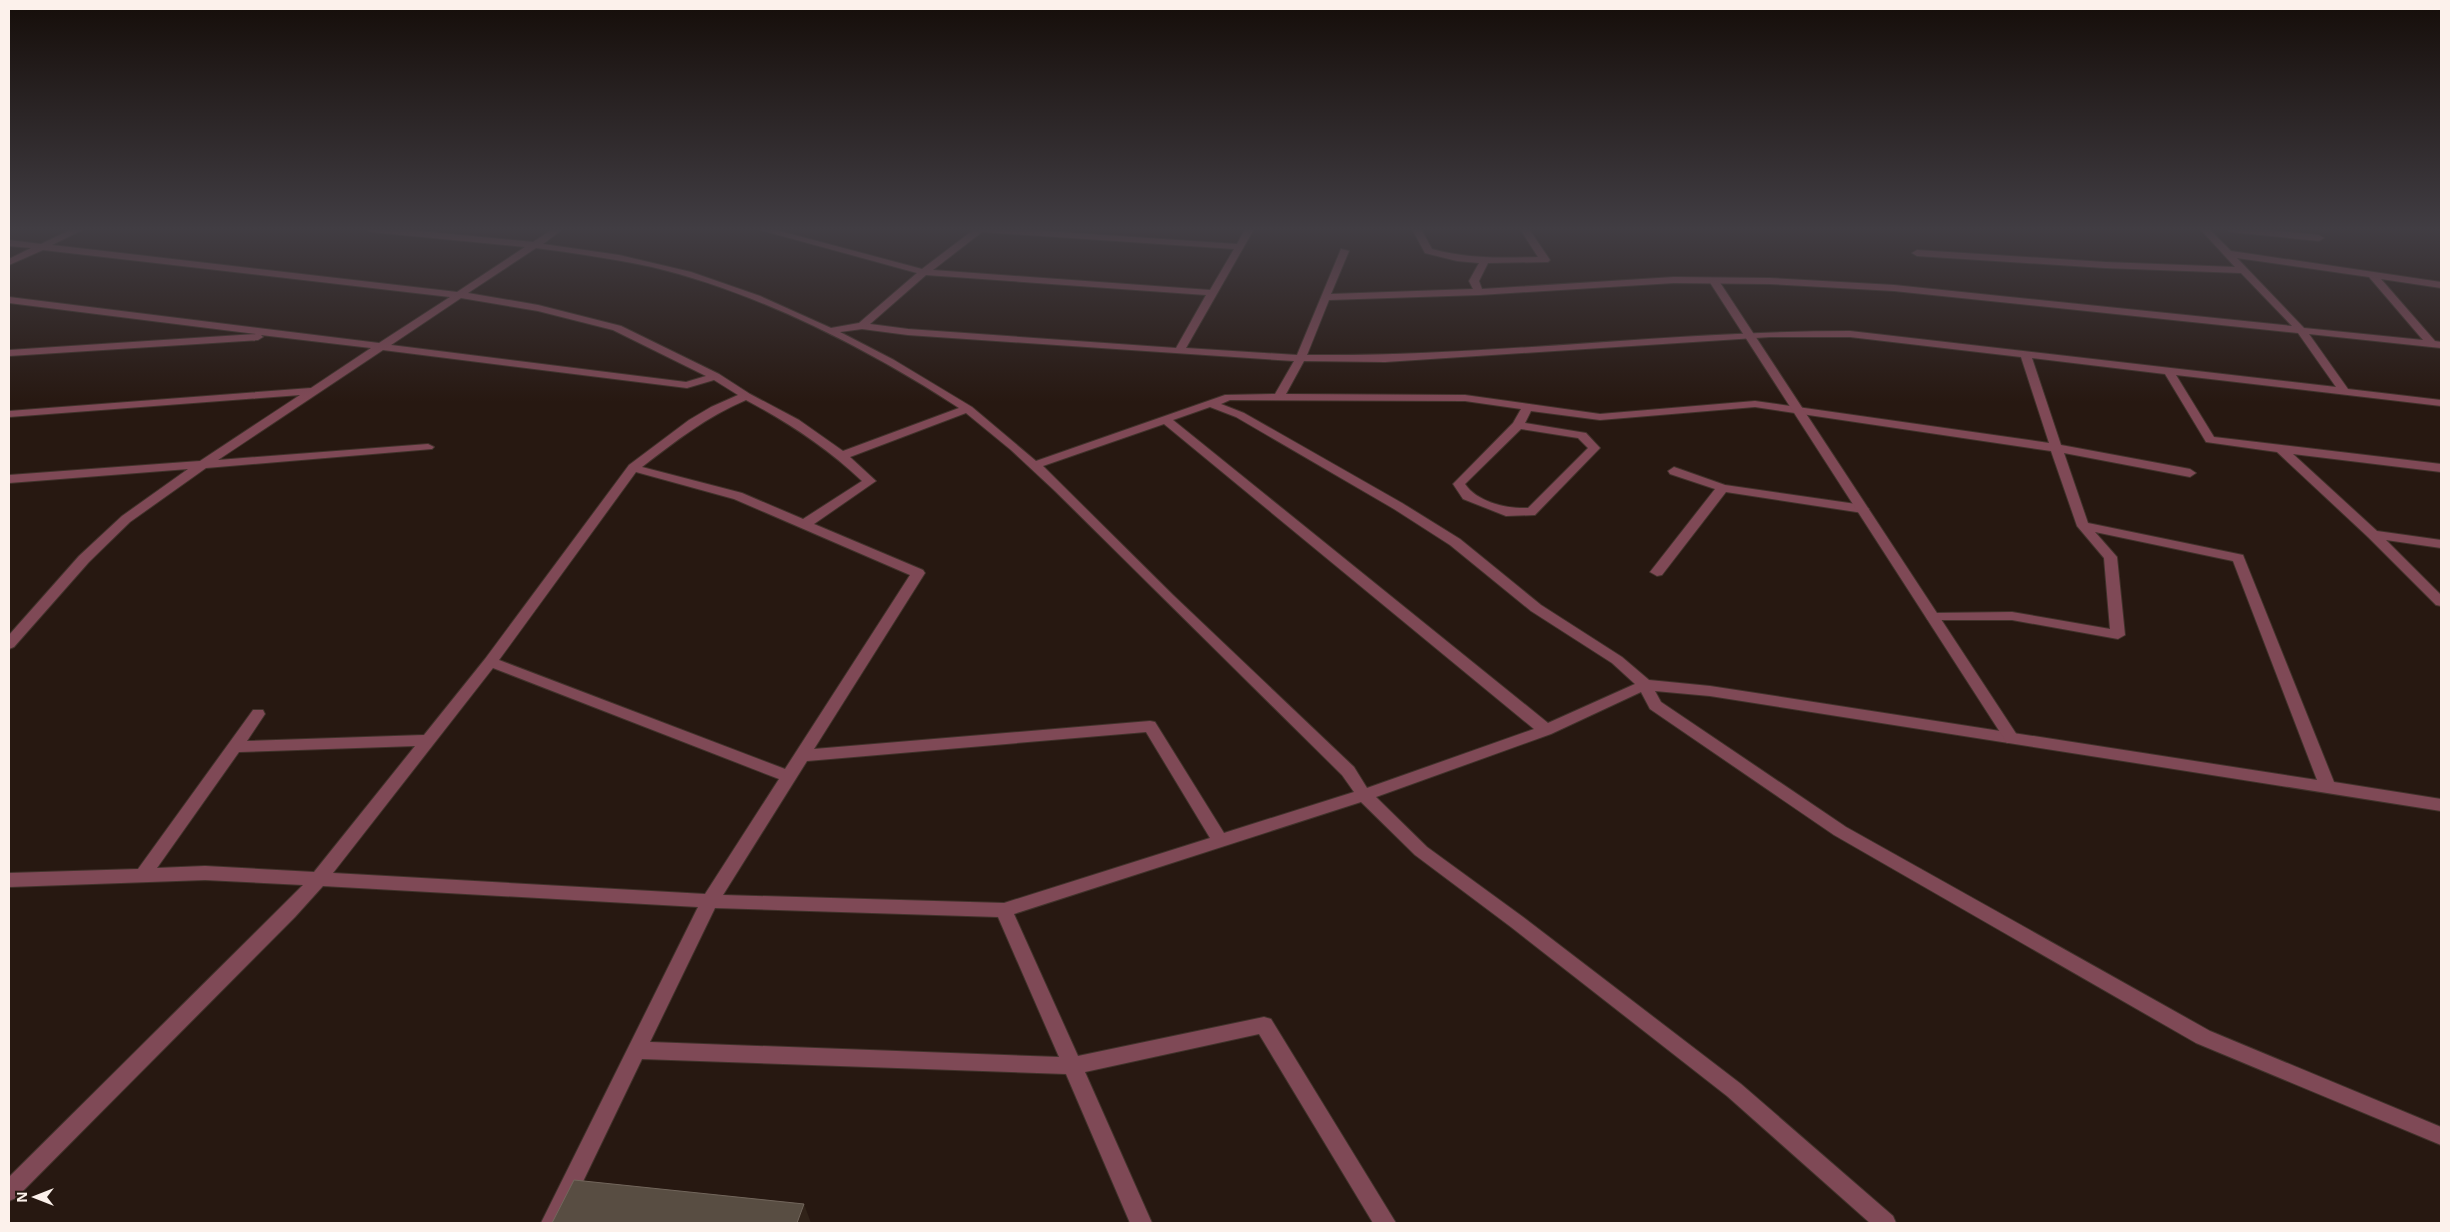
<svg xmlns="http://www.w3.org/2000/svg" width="2450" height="1232" font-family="'Noto Sans',sans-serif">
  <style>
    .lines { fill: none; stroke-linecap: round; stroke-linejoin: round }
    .minor-casing { stroke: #41322b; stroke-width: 2 }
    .tertiary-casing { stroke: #41322b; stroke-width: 2 }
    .minor { fill: #7f4956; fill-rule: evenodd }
    .tertiary { fill: #7f4956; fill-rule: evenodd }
    .shaded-wall { fill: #312319 }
    .building { fill: #584d42; stroke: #72665c }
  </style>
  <rect width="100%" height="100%" fill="#271811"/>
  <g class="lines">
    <!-- minor casing -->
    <g class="minor-casing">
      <path id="minor" d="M72,229H84L52,245L457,292L525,247L371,232L367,229H399L533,242L553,229H563L543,244L619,255L691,272L760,296L831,328L859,323L917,273L757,229H772L922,269L972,231L969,229H1015L1237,244L1245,229H1254L1186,348L1297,355L1341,249L1349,251L1331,294L1473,289L1469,281L1479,263L1457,261L1425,253L1412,229H1421L1432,249C1467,259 1502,258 1538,257L1520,229H1529L1550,260L1548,262L1488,263L1479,281L1482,289L1674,277L1769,278L1894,285L2292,326L2241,273L2105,268L1917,256L1912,253L1917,250L2105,262L2235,267L2200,229H2209L2231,251L2441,282V288L2381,279L2435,341L2441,342V348L2309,334L2348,389L2441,400V406L2176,375L2214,437L2441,464V472L2293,454L2377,531L2441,540V548L2386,540L2441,595V606L2436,605L2368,537L2277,452L2206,442L2165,374L2032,358L2061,445L2190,469L2196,473L2190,477L2064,453L2088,523L2243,555L2334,782L2441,799V811L1710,696L1655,691L1661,702L1846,827L2210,1031L2441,1127V1145L2196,1043L1834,835L1650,709L1641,692L1551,734L1376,797L1427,847L1523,917L1741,1084L1893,1216L1896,1223H1870L1727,1096L1511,927L1415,855L1361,802L1014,914L1078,1056L1264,1017L1271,1019L1396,1223H1373L1259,1034L1085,1072L1152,1223H1130L1066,1074L642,1059L563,1223H541L698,907L323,886L295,917L16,1198L9,1201V1177L303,885L205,880L9,887V873L138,869L253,710H263L265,714L247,741L424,735L485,659L629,465L689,420L711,407L738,395L714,380L687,388L383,350L218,460L428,444L434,447L432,449L206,468L130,522L89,562L14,647L9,649V635L79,556L122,516L188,469L9,483V475L200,461L300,395L9,417V411L311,388L371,348L261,335L263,337L258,340L9,356V350L256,334L9,303V297L379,343L450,297L43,250L9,265V259L31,248L9,246V240L41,244ZM982,232L1234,249L1210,290L933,270ZM536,248C575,253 614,259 652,267C757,292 869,349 959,408L843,451L799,420L750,394L719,374L621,326L538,305L468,293ZM2237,258L2369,277L2423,340L2304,328ZM926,275L1206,295L1176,348L908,329L870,324ZM1674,283L1769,284L1894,291L2298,333L2336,387L1850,331C1669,331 1489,357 1307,355L1329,300L1479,295ZM461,298L538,311L613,330L706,376L686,382L391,345ZM862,329L908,335L1294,361L1275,394L1225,395L1036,461L972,407L894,360L840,332ZM1770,337H1850L2021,357L2049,443L1755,401L1600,414L1465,395L1286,394L1304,361L1385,362ZM746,400C789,423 826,447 862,481L803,519L742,493L642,467C676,441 706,417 746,400ZM1230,400L1465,401L1521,409L1513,423L1453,484L1463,499L1506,516L1535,515L1600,448L1586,433L1525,423L1531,411L1600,420L1755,407L2051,451L2077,526L2104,558L2110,629L2012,612L1933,613L1926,617L1928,620H2012L2118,639L2125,635L2117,557L2095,532L2233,561L2317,780L1710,686L1649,680L1622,657L1541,605L1460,539L1402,503L1244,413L1221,404ZM1210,407L1236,417L1394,509L1450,545L1531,611L1612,663L1635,684L1548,723L1173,420ZM966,413L1011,450L1055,491L1342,775L1354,792L1224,833L1155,722L1150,721L814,749L925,573L923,570L814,524L876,481L850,457ZM1164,424L1534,729L1367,788L1354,767L1173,595L1043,466ZM1521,429L1578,438L1588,448L1528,508C1507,509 1477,502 1465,484ZM636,472L734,499L910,575L785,769L499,660ZM493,668L779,779L705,894L333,873ZM1146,732L1210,838L1004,903L723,895L807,761ZM415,746L314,872L205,866L157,868L239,752ZM715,908L998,917L1059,1057L650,1042Z
        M2227,229H2259L2319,235L2324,238L2319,241L2231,232Z
        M1674,467L1725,485L1863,505L1869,509L1863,513L1726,492L1662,575L1657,576L1650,572L1715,489L1670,474L1668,471Z"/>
    </g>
    <!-- tertiary casing -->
    <g class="tertiary-casing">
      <path id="tertiary" d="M1714,278L1719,281L2017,735L2020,739L2017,743H2007L1709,281Z"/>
    </g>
    <!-- minor -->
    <use href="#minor" class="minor"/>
    <!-- tertiary -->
    <use href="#tertiary" class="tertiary"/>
  </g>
  <!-- shaded-wall -->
  <path class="shaded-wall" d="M804,1204L811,1223H797Z"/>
  <!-- building -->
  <path class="building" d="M574,1180L804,1204L797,1223H552Z"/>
  <!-- sky -->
  <linearGradient id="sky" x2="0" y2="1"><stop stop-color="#150d09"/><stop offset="0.57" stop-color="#413d43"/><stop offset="1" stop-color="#413d43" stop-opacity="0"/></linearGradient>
  <rect width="2450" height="402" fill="url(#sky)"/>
  <!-- border -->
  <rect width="2450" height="1232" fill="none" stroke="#fcf1eb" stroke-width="20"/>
  <!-- north arrow -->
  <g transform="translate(35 1197) rotate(270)" stroke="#271811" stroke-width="4" paint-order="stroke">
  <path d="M0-4L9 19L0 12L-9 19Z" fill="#fcf1eb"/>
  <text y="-8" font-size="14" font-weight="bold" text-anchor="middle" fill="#fcf1eb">N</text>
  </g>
</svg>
